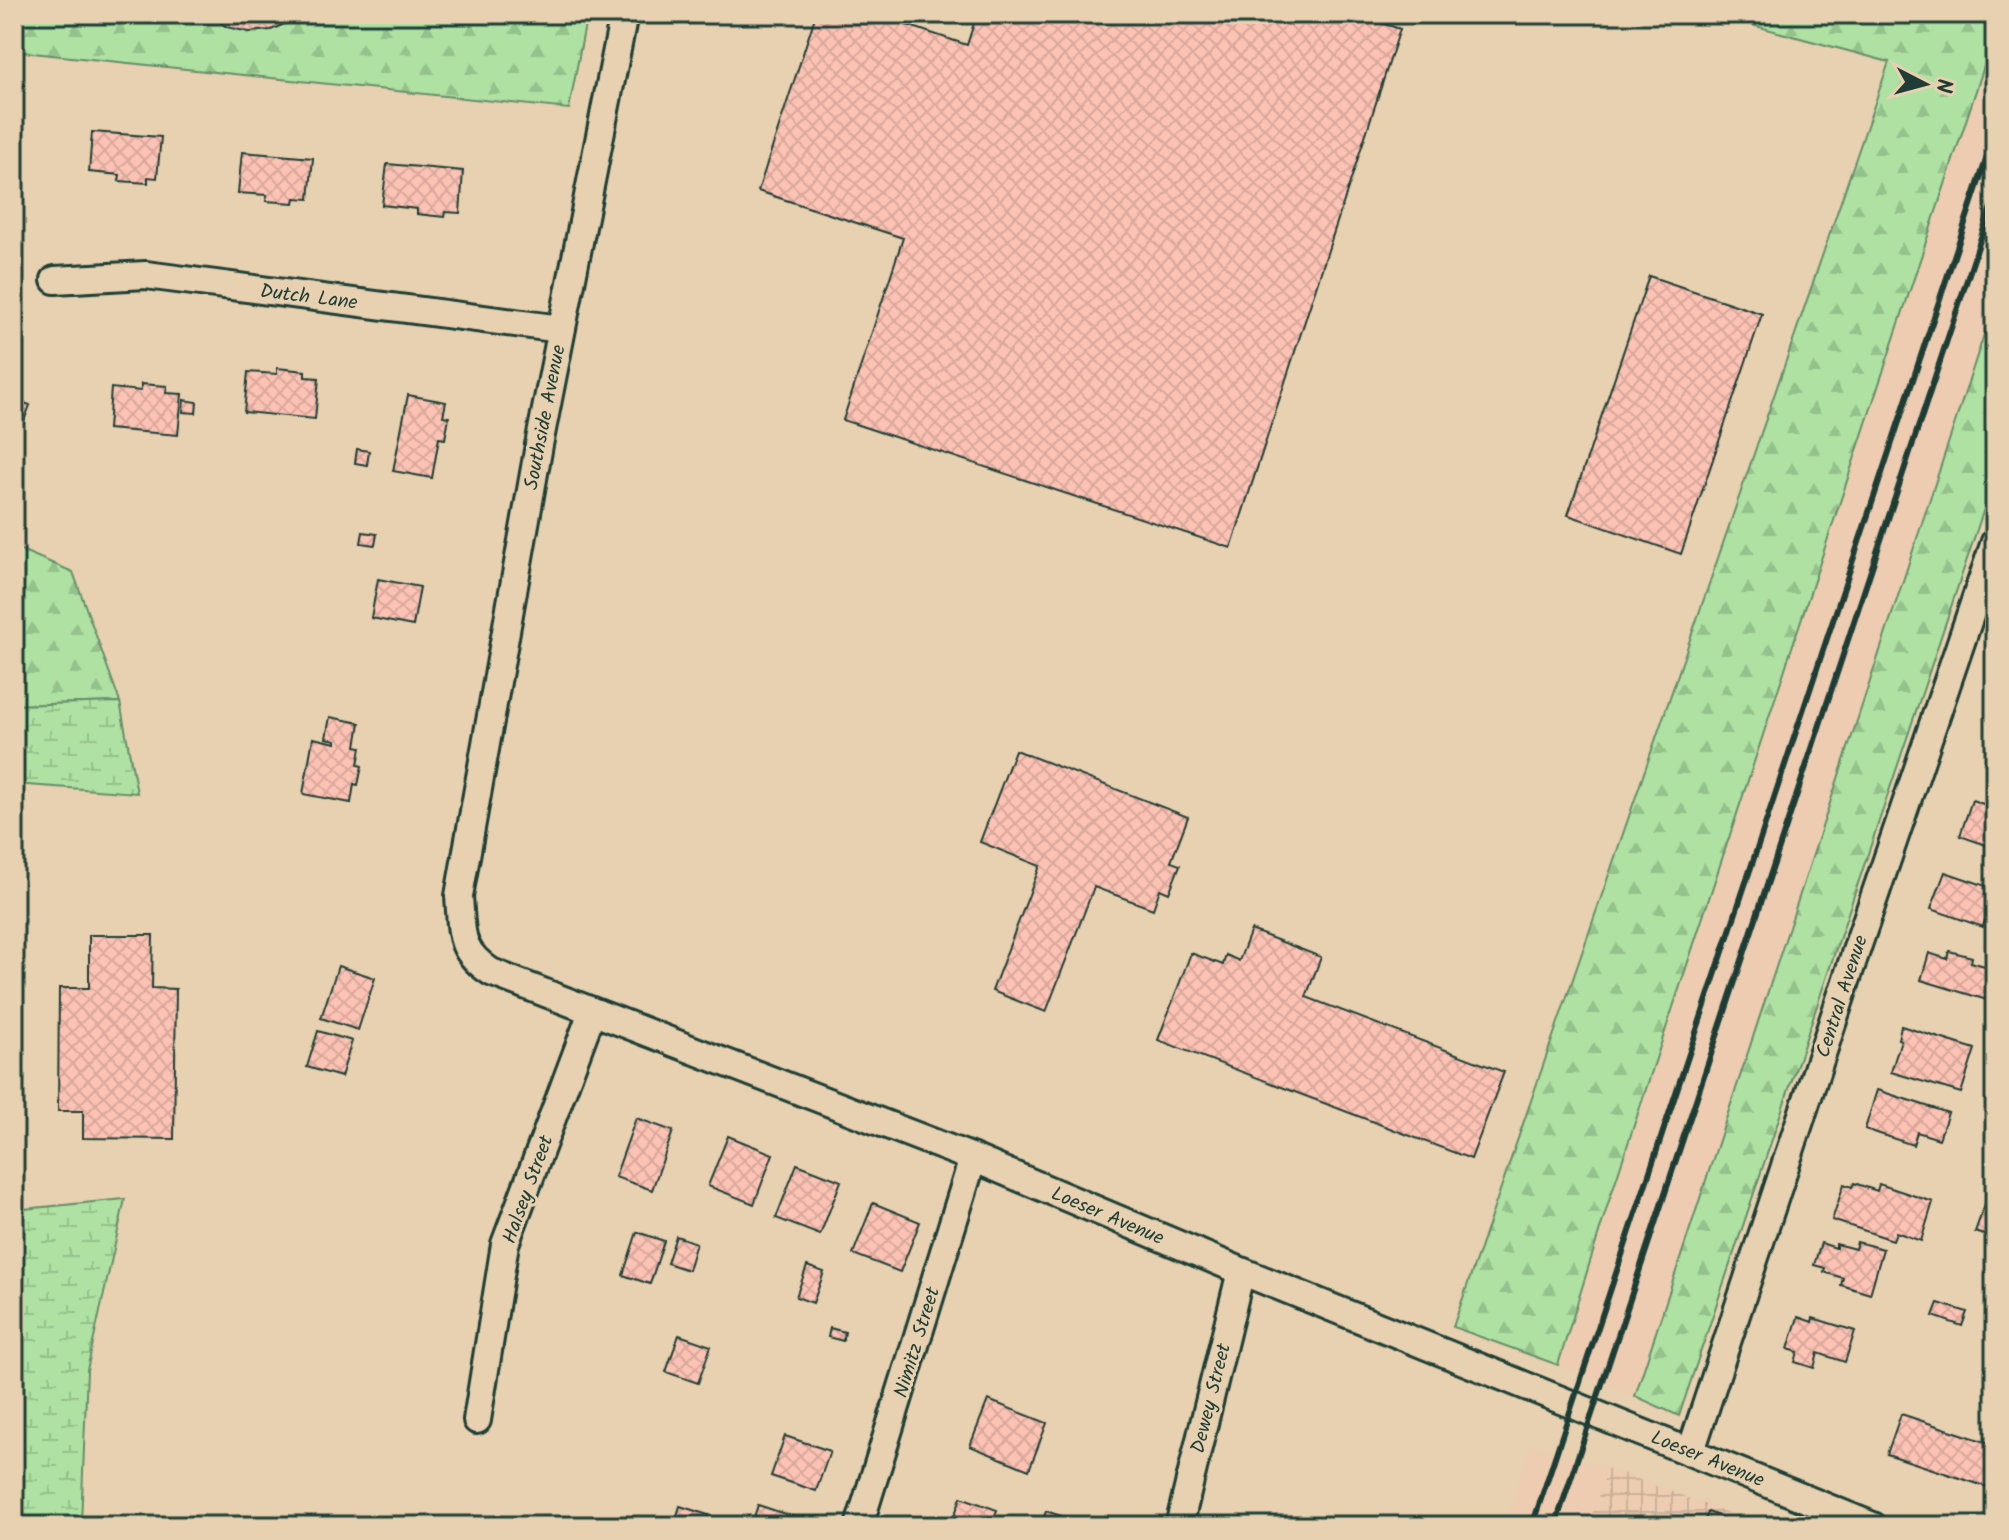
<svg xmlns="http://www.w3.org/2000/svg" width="2009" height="1540" font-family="Kalam,sans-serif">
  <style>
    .built { fill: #edccb1 }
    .industrial { fill: url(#industrial-grid) }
    .forest { fill: url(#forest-firs); stroke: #668f6b; stroke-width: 2 }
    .wetland { fill: url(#wetland-marsh); stroke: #668f6b; stroke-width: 2 }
    .building { fill: url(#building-cross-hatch); stroke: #1f3d34; stroke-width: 2 }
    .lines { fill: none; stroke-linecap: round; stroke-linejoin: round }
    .street-casing { stroke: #1f3d34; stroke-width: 32 }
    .street { stroke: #e7d1b0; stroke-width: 26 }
    .rail { stroke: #1f3d34; stroke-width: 6 }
    .labels { text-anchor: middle; stroke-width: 6; stroke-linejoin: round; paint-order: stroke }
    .street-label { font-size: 20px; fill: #1f3d34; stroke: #e7d1b0 }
  </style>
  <defs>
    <pattern id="industrial-grid" width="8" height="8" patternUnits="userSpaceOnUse" patternTransform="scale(2)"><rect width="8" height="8" fill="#edccb1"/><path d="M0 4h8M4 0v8" fill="none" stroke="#cbb099"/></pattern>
    <pattern id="forest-firs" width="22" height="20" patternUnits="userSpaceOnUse" patternTransform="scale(2)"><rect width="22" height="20" fill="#aee1a2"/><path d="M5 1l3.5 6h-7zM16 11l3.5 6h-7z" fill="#95c28c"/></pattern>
    <pattern id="wetland-marsh" width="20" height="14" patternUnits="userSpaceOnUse" patternTransform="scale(2)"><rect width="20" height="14" fill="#aee1a2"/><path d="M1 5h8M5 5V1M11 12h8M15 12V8" fill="none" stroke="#95c28c"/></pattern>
    <pattern id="building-cross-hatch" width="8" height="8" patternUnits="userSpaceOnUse" patternTransform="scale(2)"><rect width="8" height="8" fill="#fcc2b4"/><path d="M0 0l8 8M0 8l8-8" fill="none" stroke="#d8a89b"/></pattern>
  </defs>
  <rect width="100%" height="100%" fill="#e7d1b0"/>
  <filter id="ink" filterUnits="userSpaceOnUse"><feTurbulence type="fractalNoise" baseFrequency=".0125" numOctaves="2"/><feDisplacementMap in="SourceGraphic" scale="16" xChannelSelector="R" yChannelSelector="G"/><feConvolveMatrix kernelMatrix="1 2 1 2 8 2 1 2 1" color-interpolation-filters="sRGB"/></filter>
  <g filter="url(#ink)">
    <!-- built -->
    <path class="built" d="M1995,33V301L1635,1396L1558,1365L1608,1204Z
      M1531,1446L1608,1468L1588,1526H1505Z"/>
    <!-- industrial -->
    <path class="industrial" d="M1608,1468L1763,1526H1588Z"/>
    <!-- forest -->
    <path class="forest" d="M14,14H587L569,109L14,51Z
      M1711,14H1995V33L1608,1204L1558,1365L1453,1327L1889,62Z
      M1995,301V476L1679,1416L1635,1396Z
      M14,547L73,572L120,702L14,705Z"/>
    <!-- wetland -->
    <path class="wetland" d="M120,702L137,793L14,784V705Z
      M125,1199L87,1370L81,1525L14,1526V1210Z"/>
    <!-- building -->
    <path class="building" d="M208,14H297L291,21L271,30L249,32L227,27Z
      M816,14H874L967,45L977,14H1059L1081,22L1084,14H1354L1400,29L1231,548L843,420L903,238L758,191Z
      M92,132L161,137L157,178L148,177V183L119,181L120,175L89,172Z
      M242,152L313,158L309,199L295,198L294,203L266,201L267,195L238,193Z
      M387,164L463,171L460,213L445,212L444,217L417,214V209L382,205Z
      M1649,276L1762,314L1681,554L1568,515Z
      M277,368L305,371V377L319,378L315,419L244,412L248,372L277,374Z
      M141,384L167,386L166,393L182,394L178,435L108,429L111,388L141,391Z
      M408,395L446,402L443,416L449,417L445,439L439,438L432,478L393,471Z
      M14,399L30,405L14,447Z
      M184,400L197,402L196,413L183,412Z
      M357,449L369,451L367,465L355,463Z
      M363,532L377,534L375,545L361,543Z
      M378,579L420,587L413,626L371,618Z
      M330,717L360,723L356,746L361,747L358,765L362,766L358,785L354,784L351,803L303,794L313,738L336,743V740L326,738Z
      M1015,750L1188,817L1171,862L1180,865L1169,893L1160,889L1153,909L1094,887L1046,1012L992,991L1040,866L980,842Z
      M1972,800L1995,808V848L1960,836Z
      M1945,872L1995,889V923L1985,920L1983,927L1931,909Z
      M1251,930L1321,957L1306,997L1504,1072L1471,1159L1158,1040L1191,953L1223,965L1226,955L1239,961Z
      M89,935H153L152,988L176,989L174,1139L83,1138V1111H58L59,988H89Z
      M1949,951L1972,957L1971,962L1995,969L1987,1000L1921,980L1929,953L1947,959Z
      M338,966L375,978L358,1030L321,1018Z
      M1901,1026L1975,1049L1961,1093L1891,1072L1901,1040L1898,1039Z
      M318,1031L352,1041L341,1077L307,1067Z
      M1877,1090L1948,1113L1939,1139L1917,1132L1913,1145L1865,1129Z
      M636,1118L673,1131L652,1190L615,1177Z
      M728,1136L773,1154L754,1204L708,1186Z
      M797,1164L841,1181L820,1235L776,1218Z
      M1854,1183L1877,1191L1879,1184L1933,1202L1921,1241L1896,1232L1893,1240L1832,1220L1844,1184L1852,1187Z
      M1986,1201L1995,1204V1239L1975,1232Z
      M873,1203L920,1222L900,1272L853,1254Z
      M637,1232L664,1241L650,1284L623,1275Z
      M676,1236L696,1243L688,1270L667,1263Z
      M1857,1242L1883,1249L1870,1294L1841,1285L1843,1278L1824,1272L1825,1268L1814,1265L1821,1243L1836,1248V1244L1855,1249Z
      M807,1266L824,1272L813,1303L796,1297Z
      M1938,1303L1967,1312L1962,1326L1933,1316Z
      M1798,1317L1812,1322L1813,1318L1855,1331L1845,1362L1818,1353L1814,1368L1795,1362L1798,1352L1788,1349Z
      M830,1328L845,1332L843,1341L828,1337Z
      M679,1335L711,1346L698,1383L666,1372Z
      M988,1400L1047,1423L1029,1470L970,1446Z
      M1901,1414L1995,1445V1462L1987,1487L1887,1454Z
      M785,1436L830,1451L816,1491L771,1476Z
      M961,1497L997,1510L991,1526H951Z
      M758,1505L806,1521L805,1526H751Z
      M680,1506L708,1515L705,1526H674Z
      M1046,1511L1085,1524V1526H1041Z
      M1708,1512L1730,1521L1749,1526H1703Z"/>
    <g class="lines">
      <!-- street casing -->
      <g class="street-casing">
        <path id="street" d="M624,14L539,445L459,896C462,933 458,950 491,972L973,1158L1241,1271L1873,1526
          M55,280L146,275L561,329
          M477,1420L505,1244L592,1012
          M1691,1451L1858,945L1995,542
          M859,1526L973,1158
          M1179,1526L1241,1271"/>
      </g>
      <!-- street -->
      <use href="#street" class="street"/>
      <!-- rail -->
      <path class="rail" d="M1532,1526L1995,133
        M1555,1526L1995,195"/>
    </g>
  </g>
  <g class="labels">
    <!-- street labels -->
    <g class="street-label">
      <text transform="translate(309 296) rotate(7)" y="7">Dutch Lane</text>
      <text transform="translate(544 417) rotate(-79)" y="7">Southside Avenue</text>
      <text transform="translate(1841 996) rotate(-72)" y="7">Central Avenue</text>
      <text transform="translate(527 1189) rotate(-70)" y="7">Halsey Street</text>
      <text transform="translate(1108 1215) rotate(23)" y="7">Loeser Avenue</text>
      <text transform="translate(916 1342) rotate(-73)" y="7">Nimitz Street</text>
      <text transform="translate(1210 1398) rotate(-76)" y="7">Dewey Street</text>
      <text transform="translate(1708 1458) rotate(22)" y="7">Loeser Avenue</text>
    </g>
  </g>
  <!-- margin -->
  <rect width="2009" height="1540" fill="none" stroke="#e7d1b0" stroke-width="48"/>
  <rect x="24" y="24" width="1961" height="1492" fill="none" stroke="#1f3d34" stroke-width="3" filter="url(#ink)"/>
  <!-- north arrow -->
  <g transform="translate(1925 84) rotate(96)" stroke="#e7d1b0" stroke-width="6" paint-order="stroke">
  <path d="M0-6L14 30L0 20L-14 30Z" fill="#1f3d34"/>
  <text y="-12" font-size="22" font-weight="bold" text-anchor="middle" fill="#1f3d34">N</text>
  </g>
</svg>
